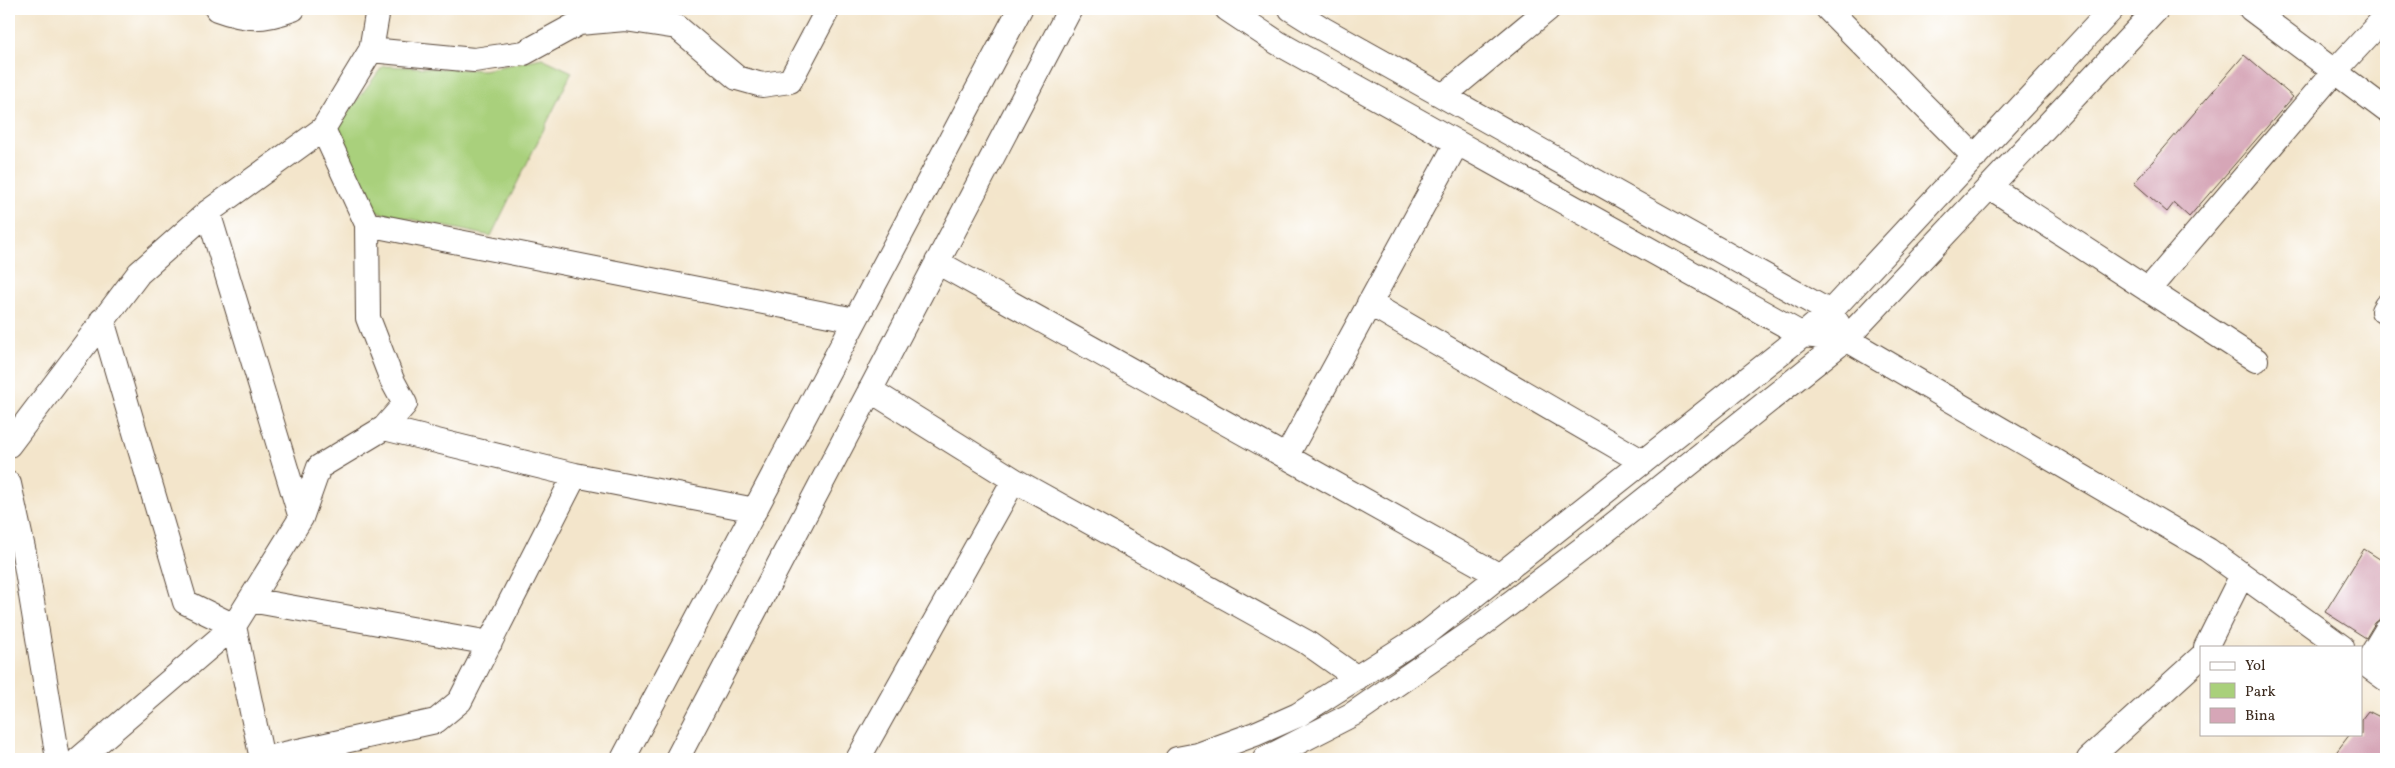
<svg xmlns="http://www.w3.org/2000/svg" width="2395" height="768" font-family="Vollkorn,serif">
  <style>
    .green { fill: #a9d07b; stroke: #727d4c }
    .building { fill: #d6a6b7 }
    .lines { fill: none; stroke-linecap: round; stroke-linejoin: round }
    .minor-casing { stroke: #574638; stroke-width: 26 }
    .minor { stroke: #fff; stroke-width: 24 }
  </style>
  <rect width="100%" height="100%" fill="#fff"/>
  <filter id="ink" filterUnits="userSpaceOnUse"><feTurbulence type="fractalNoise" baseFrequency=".02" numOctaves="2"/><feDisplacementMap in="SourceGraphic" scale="10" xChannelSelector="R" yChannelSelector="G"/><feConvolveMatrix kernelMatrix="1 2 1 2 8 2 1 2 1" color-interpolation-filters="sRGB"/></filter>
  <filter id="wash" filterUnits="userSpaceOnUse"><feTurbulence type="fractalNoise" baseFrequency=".0096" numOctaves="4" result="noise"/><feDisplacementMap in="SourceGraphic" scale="20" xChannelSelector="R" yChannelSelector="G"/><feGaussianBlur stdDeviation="1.12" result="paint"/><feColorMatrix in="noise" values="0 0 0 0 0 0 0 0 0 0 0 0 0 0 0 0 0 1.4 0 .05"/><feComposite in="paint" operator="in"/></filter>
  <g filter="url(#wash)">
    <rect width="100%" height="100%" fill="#f3e5cb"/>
    <!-- green -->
    <path class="green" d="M542,58L572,72L491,236L371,211L334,130L383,66L484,70Z"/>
    <g id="blocks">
      <!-- building -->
      <path class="building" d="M2244,55L2293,97L2189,217L2174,203L2167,212L2134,183Z
        M2364,549L2386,563V614L2375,623L2366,638L2325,612Z
        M2368,711L2386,720V759H2331L2350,734H2361V720Z"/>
    </g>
  </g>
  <g filter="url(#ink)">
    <use href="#blocks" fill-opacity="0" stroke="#574638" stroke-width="1"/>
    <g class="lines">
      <!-- minor casing -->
      <g class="minor-casing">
        <path id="minor" d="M217,9C247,20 263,20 293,9
          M1227,9L1278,43L1803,335L1846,339L2208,550L2342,647
          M1291,9L1323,29L1830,312L1838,324
          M1828,9L1975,157
          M2251,9L2386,110
          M371,50L378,9
          M1443,96L1548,9
          M1990,187L2256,360
          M367,224L855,320
          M937,262L1500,576
          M2148,290L2334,72L2386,16
          M1369,303L1643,462
          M2383,311L2386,306
          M102,320L185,602L234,626L301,518L208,212
          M870,390L1014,480L1306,642L1357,678
          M384,428L575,475L755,510
          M9,445L139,273L208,212L323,129L371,50L474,60L524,53L579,23L625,19L677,27L737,78L762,85L790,81L828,9
          M1286,457L1457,143
          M9,484L24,553L58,759
          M301,518L319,467L384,428L405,404L392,380L368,318L367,224L323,129
          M250,600L490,643
          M2206,647L2242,575
          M2361,661L2386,679
          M2366,664L2386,631
          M79,759L234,626L262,759
          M262,759L436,721L460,701L575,475
          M623,759L1020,9
          M677,759L1070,9
          M858,759L1014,480
          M1177,759L1198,755L1255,734L1298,715L1427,633L1803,335L1830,312L2112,9
          M1265,759L1353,714L1475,630L1594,540L1846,339L2157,9
          M2089,759L2201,657"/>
      </g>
      <!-- minor -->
      <use href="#minor" class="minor"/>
    </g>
  </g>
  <!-- margin -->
  <rect width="2395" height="768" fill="none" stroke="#fff" stroke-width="30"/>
  <!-- legend -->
  <rect x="2200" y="646" width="162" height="90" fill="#ffffff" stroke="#b1aaa5"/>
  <rect x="2210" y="662" width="25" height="8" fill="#ffffff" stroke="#b1aaa5"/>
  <text x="2245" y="670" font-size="15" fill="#3b2a1e">Yol</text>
  <rect x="2210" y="683" width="25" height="15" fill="#a9d07b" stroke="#b1aaa5"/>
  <text x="2245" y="696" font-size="15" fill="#3b2a1e">Park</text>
  <rect x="2210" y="708" width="25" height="15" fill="#d6a6b7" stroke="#b1aaa5"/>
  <text x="2245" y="720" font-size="15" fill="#3b2a1e">Bina</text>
</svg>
